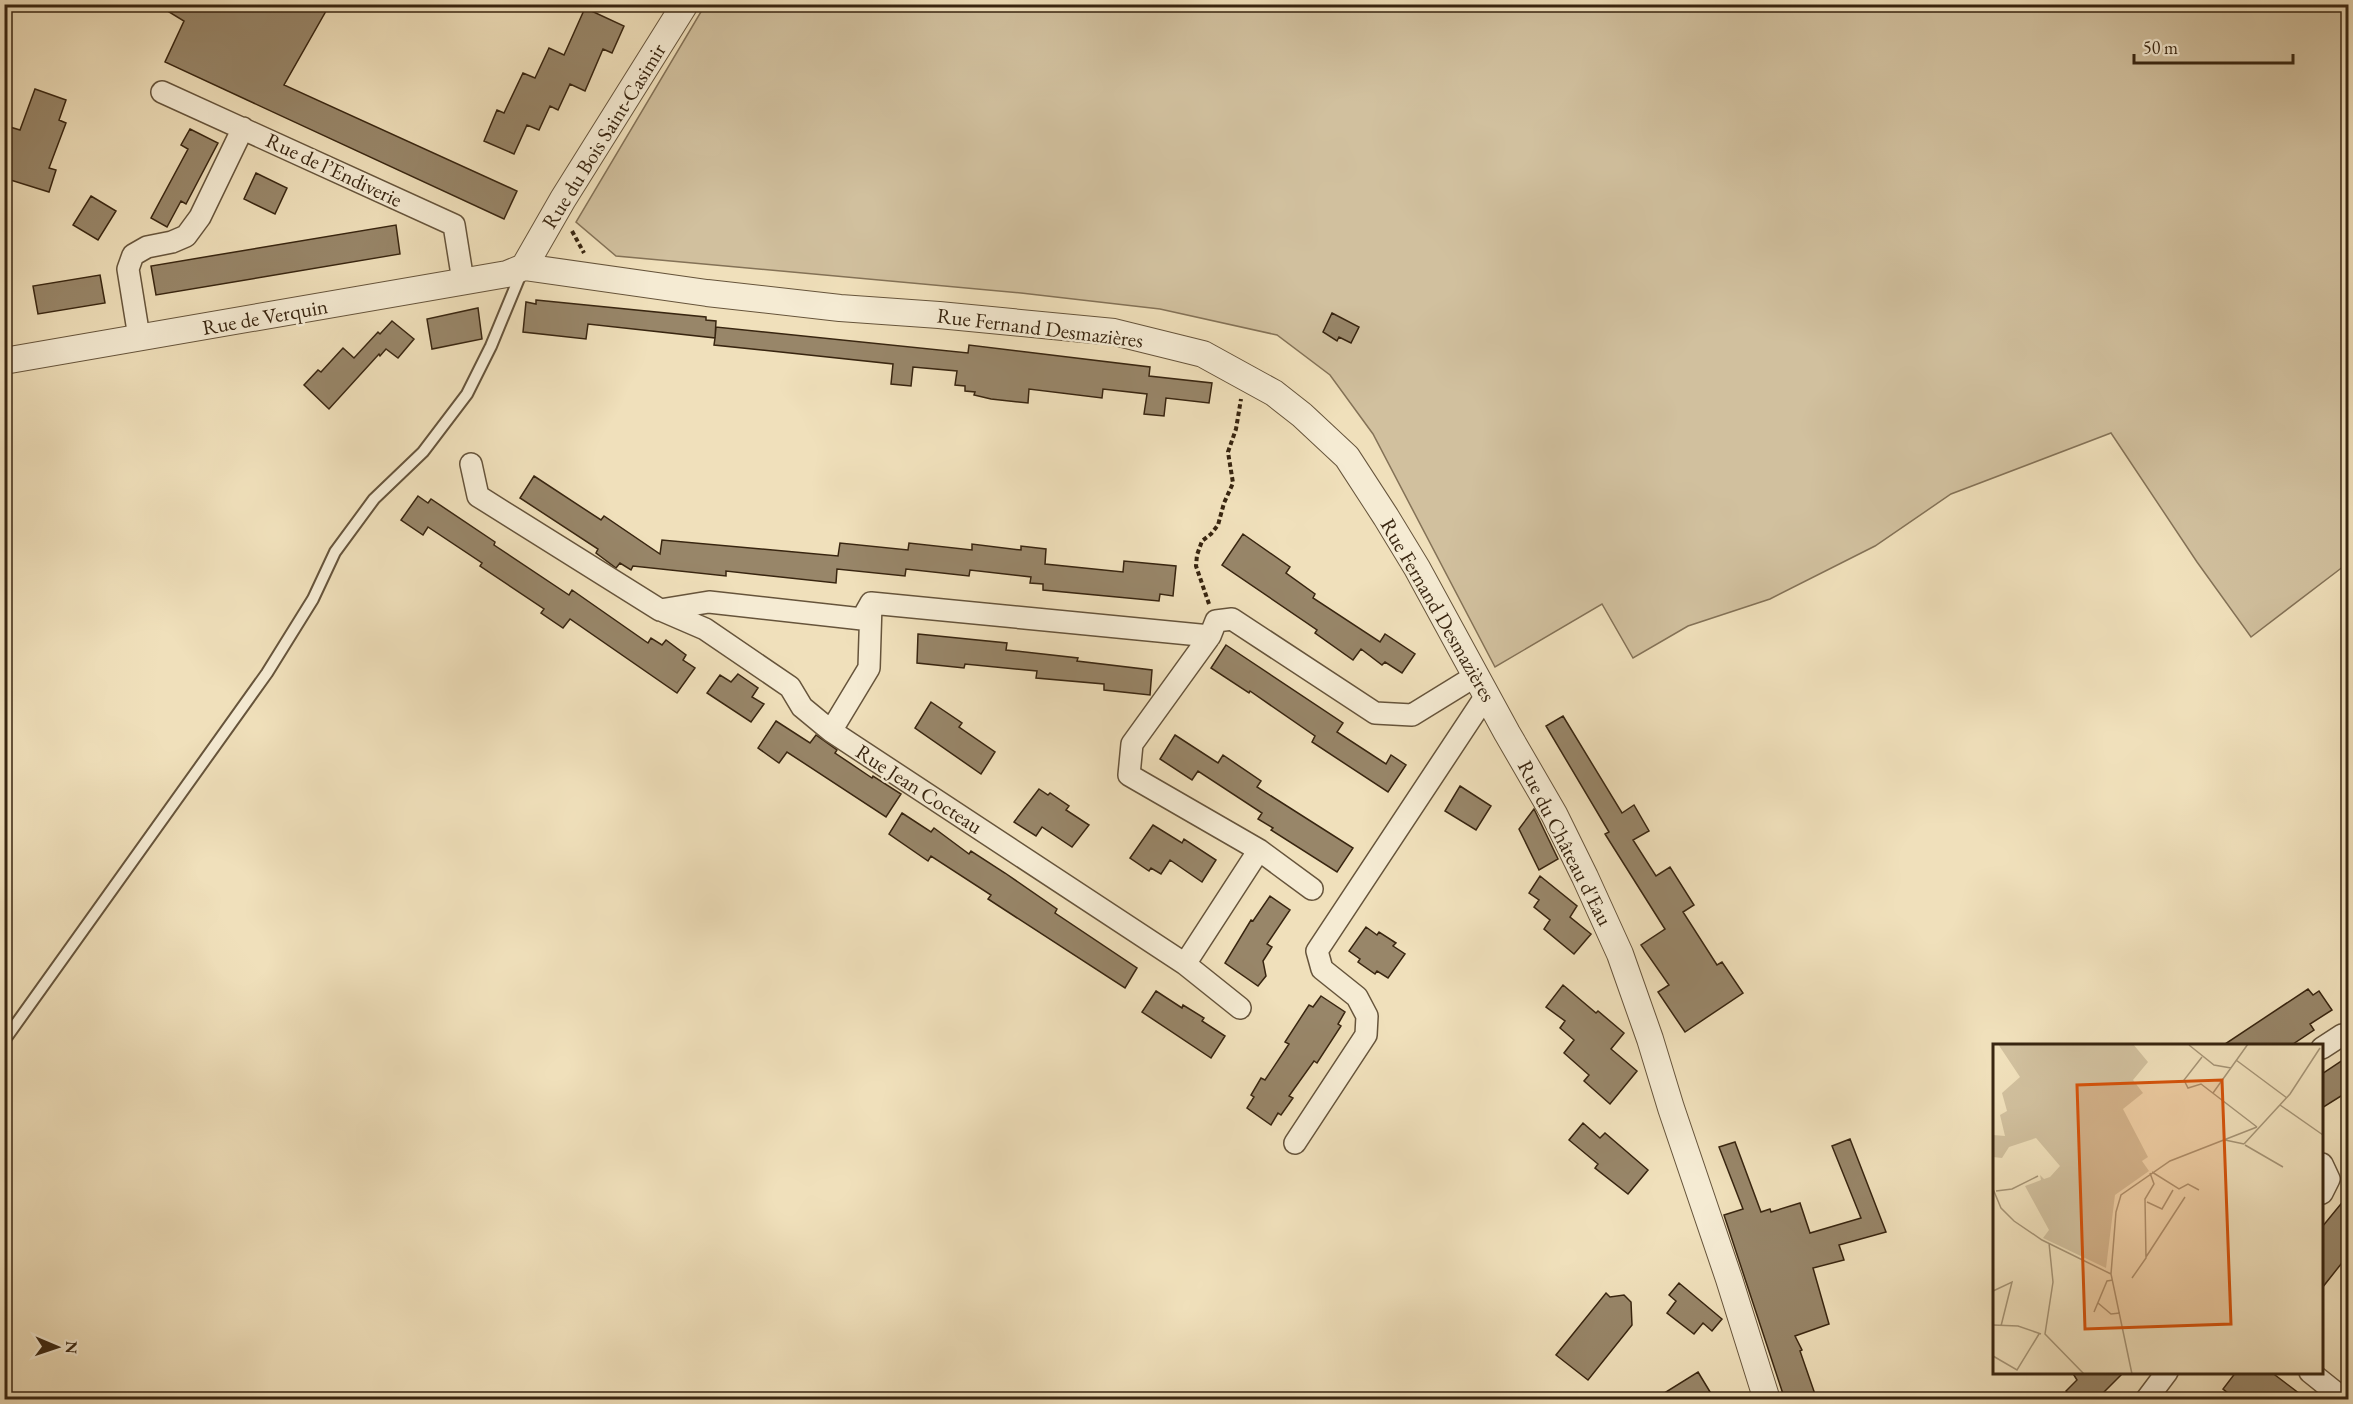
<svg xmlns="http://www.w3.org/2000/svg" width="2353" height="1404" font-family="'EB Garamond',serif">
  <style>
    .green { fill: #d1c09e; stroke: #847257; stroke-width: 1.5 }
    .building { fill: #988669; stroke: #382510; stroke-width: 1.5 }
    .lines { fill: none; stroke-linecap: round; stroke-linejoin: round }
    .service-casing { stroke: #66543b; stroke-width: 14 }
    .minor-casing { stroke: #66543b; stroke-width: 24 }
    .tertiary-casing { stroke: #66543b; stroke-width: 28 }
    .path { stroke: #382510; stroke-width: 4; stroke-dasharray: 4.5 3; stroke-linecap: butt }
    .service { stroke: #f5ebd3; stroke-width: 10 }
    .minor { stroke: #f5ebd3; stroke-width: 21 }
    .tertiary { stroke: #f5ebd3; stroke-width: 26 }
    .labels { text-anchor: middle; stroke-width: 5; stroke-linejoin: round; paint-order: stroke }
    .street-label { font-size: 21px; fill: #382510; stroke: #f5ebd3 }
    .inset-road { fill: none; stroke: #a69577; stroke-width: 1.5 }
    .view { fill: #d6540c; fill-opacity: 0.15; stroke: #d6540c; stroke-width: 3 }
    .inset-edge { fill: none; stroke: #382510; stroke-width: 3 }
  </style>
  <rect width="100%" height="100%" fill="#f0e0bb"/>
  <filter id="stains"><feTurbulence type="fractalNoise" baseFrequency=".00333" numOctaves="4"/><feColorMatrix values="0 0 0 0 .2 0 0 0 0 .09 0 0 0 0 .02 0 0 0 .5 -.17"/></filter>
  <radialGradient id="worn" r=".72"><stop offset=".6" stop-color="#630" stop-opacity="0"/><stop offset="1" stop-color="#630" stop-opacity=".3"/></radialGradient>
  <!-- green -->
  <path class="green" d="M705,5H2348V563L2251,637L2197,562L2111,433L1951,494L1875,546L1770,599L1688,626L1633,658L1602,604L1495,667L1373,434L1330,375L1277,335L1160,309L1021,293L616,256L576,222Z"/>
  <!-- building -->
  <path class="building" d="M156,4H330L284,85L517,191L504,219L165,62L184,21Z
    M585,8L624,26L612,53L603,49L585,91L570,84L558,110L550,106L539,130L527,125L514,154L484,141L497,110L504,113L523,73L535,78L549,48L564,55Z
    M35,89L66,100L59,120L66,123L49,168L56,170L49,192L4,178V142L10,127L20,130Z
    M190,129L218,143L186,204L181,201L167,227L151,218L188,149L181,145Z
    M256,173L287,188L275,214L244,199Z
    M91,196L116,211L98,240L73,225Z
    M396,225L400,254L156,295L151,266Z
    M100,275L105,303L38,314L33,286Z
    M536,300L706,317V320L716,321L715,338L716,327L968,353L969,345L1150,367L1149,376L1212,383L1209,403L1166,398L1164,416L1144,414L1147,394L1103,389L1102,398L1029,389L1028,403L991,399L974,395L975,392L965,391V386L955,385L957,371L913,367L911,386L891,384L893,364L714,345L715,338L588,324L586,339L523,332L526,302L536,304Z
    M478,308L482,339L432,349L427,319Z
    M1332,313L1359,327L1351,343L1339,337L1337,341L1323,332Z
    M392,321L414,339L398,358L386,349L380,356L379,354L329,409L304,385L318,370L321,372L343,348L354,358L378,332L380,334Z
    M534,476L601,520L604,516L660,554L662,540L838,556L840,543L908,550L909,543L972,550V544L1021,550V546L1046,549L1045,564L1123,572L1124,561L1176,566L1173,596L1160,594L1159,601L1043,590V584L1030,583L1031,577L970,570L969,576L906,569L905,576L837,569L836,583L726,571V576L633,566L631,570L620,563L616,568L596,553L598,549L520,498Z
    M418,496L428,503L431,499L495,542L494,545L569,595L572,590L648,643L651,638L662,645L666,640L686,655L683,660L695,668L677,693L570,619L563,628L541,613L544,609L480,566L482,563L428,527L423,535L401,520Z
    M1243,534L1290,567L1286,573L1315,594L1313,598L1380,642L1385,634L1415,654L1402,673L1385,662L1382,665L1361,649L1353,660L1315,633L1317,630L1222,565Z
    M918,634L1007,643L1006,650L1078,658L1077,661L1152,670L1150,695L1104,690V684L1036,678L1037,671L965,664L964,668L917,663Z
    M1226,645L1343,723L1337,732L1386,764L1391,755L1406,765L1388,792L1312,742L1315,736L1250,691L1249,693L1211,668Z
    M738,674L758,688L752,697L764,704L751,722L707,693L720,675L731,682Z
    M931,702L962,723L959,727L995,752L981,774L915,728Z
    M1563,716L1622,813L1634,805L1649,831L1633,840L1656,876L1670,867L1694,905L1683,912L1717,965L1722,962L1743,993L1685,1032L1658,992L1669,985L1641,945L1665,929L1663,926L1605,834L1609,832L1546,726Z
    M776,721L810,743L816,735L837,750L835,753L872,778L873,776L901,794L886,817L787,752L779,763L758,748Z
    M1175,735L1218,763L1223,755L1261,781L1257,787L1353,848L1337,872L1271,830L1273,828L1258,819L1262,813L1198,771L1192,780L1160,759Z
    M1460,786L1491,806L1476,830L1445,811Z
    M1039,789L1048,795L1050,793L1069,806L1066,810L1089,825L1072,847L1042,827L1036,836L1014,822Z
    M1534,809L1558,859L1539,870L1519,829Z
    M902,813L931,832L934,828L969,854L971,851L1005,873L1057,909L1055,913L1137,968L1125,988L988,899L991,895L931,856L928,861L889,834Z
    M1153,825L1182,843L1184,839L1216,860L1202,882L1170,860L1161,874L1151,868L1149,871L1130,858Z
    M1540,876L1577,906L1570,917L1591,934L1574,954L1544,929L1550,920L1534,907L1539,900L1529,893Z
    M1270,896L1290,910L1267,944L1272,947L1263,961L1266,976L1258,986L1225,963L1251,920L1253,921Z
    M1366,927L1377,935L1379,932L1396,943L1393,946L1405,954L1388,978L1377,971L1375,974L1358,962L1360,959L1349,951Z
    M1563,985L1596,1013L1598,1011L1624,1033L1611,1049L1637,1071L1610,1104L1584,1081L1589,1075L1564,1053L1574,1040L1560,1028L1565,1021L1546,1007Z
    M2308,989L2313,995L2319,991L2332,1010L2310,1024L2314,1030L2290,1046H2222Z
    M1156,991L1182,1008L1183,1005L1204,1018L1202,1021L1225,1036L1211,1058L1142,1012Z
    M1321,996L1345,1012L1338,1024L1341,1026L1317,1063L1314,1061L1289,1096L1293,1098L1281,1115L1278,1113L1271,1125L1247,1108L1254,1097L1251,1095L1261,1078L1265,1080L1289,1044L1285,1042L1309,1005L1313,1007Z
    M2349,1056V1091L2322,1108V1074Z
    M1583,1123L1600,1138L1605,1133L1648,1170L1628,1194L1595,1168L1598,1164L1569,1140Z
    M1850,1139L1886,1232L1839,1245L1844,1260L1813,1268L1829,1324L1795,1336L1802,1350L1800,1351L1817,1400H1785L1724,1215L1743,1209L1719,1147L1735,1142L1761,1212L1770,1209L1771,1212L1800,1203L1810,1233L1861,1218L1832,1146Z
    M2349,1194V1254L2322,1288V1227Z
    M1679,1283L1722,1319L1712,1331L1703,1323L1694,1334L1667,1313L1676,1301L1669,1295Z
    M1606,1293L1610,1297L1624,1295L1631,1302L1632,1325L1588,1380L1556,1355Z
    M1698,1372L1715,1400H1653Z
    M2072,1372H2124L2096,1400H2074L2066,1391L2077,1380Z
    M2236,1372H2271L2308,1400H2237L2223,1389Z"/>
  <g class="lines">
    <!-- service casing -->
    <g class="service-casing">
      <path id="service" d="M6,1038L267,673L313,599L335,552L374,499L423,452L467,394L491,346L522,271"/>
    </g>
    <!-- minor casing -->
    <g class="minor-casing">
      <path id="minor" d="M162,92L454,225L463,281
        M139,337L128,269L133,255L147,247L172,242L186,236L200,217L243,128
        M471,464L478,496L660,610L709,602L862,619L871,603L1210,636L1216,621L1232,619L1375,713L1412,715L1477,675
        M661,610L705,629L790,687L802,707L831,731L1185,964L1240,1008
        M1210,636L1132,744L1129,775L1259,850L1312,889
        M831,731L869,668L871,604
        M1185,964L1259,850
        M2322,1048L2342,1035H2348
        M1295,1143L1366,1035L1367,1016L1357,997L1322,969L1317,951L1487,694
        M2322,1164L2329,1179L2322,1193
        M2310,1372L2345,1400
        M2146,1400L2167,1372"/>
    </g>
    <!-- tertiary casing -->
    <g class="tertiary-casing">
      <path id="tertiary" d="M524,267L563,199L685,4
        M4,361L507,274L524,267L707,293L840,308L939,315L1114,332L1203,354L1274,393L1302,415L1347,457L1386,517L1417,568L1507,733L1554,814L1585,877L1620,954L1650,1039L1671,1108L1729,1279L1767,1400"/>
    </g>
    <!-- path -->
    <path class="path" d="M572,231L584,253
      M1209,604L1196,566L1197,555L1202,541L1211,534L1218,525L1224,503L1233,483L1228,452L1236,429L1241,399"/>
    <!-- service -->
    <use href="#service" class="service"/>
    <!-- minor -->
    <use href="#minor" class="minor"/>
    <!-- tertiary -->
    <use href="#tertiary" class="tertiary"/>
  </g>
  <g class="labels">
    <!-- street labels -->
    <g class="street-label">
      <text transform="translate(604 136) rotate(-58)" y="7">Rue du Bois Saint-Casimir</text>
      <text transform="translate(334 170) rotate(25)" y="7">Rue de l’Endiverie</text>
      <text transform="translate(265 317) rotate(-10)" y="7">Rue de Verquin</text>
      <text transform="translate(1040 328) rotate(7)" y="7">Rue Fernand Desmazières</text>
      <text transform="translate(1438 610) rotate(60)" y="7">Rue Fernand Desmazières</text>
      <text transform="translate(919 789) rotate(33)" y="7">Rue Jean Cocteau</text>
      <text transform="translate(1565 843) rotate(63)" y="7">Rue du Château d'Eau</text>
    </g>
  </g>
  <!-- overview -->
  <g transform="translate(1993 1044)">
    <rect width="330" height="330" fill="#f0e0bb"/>
    <path d="M5,0H140L155,18L140,36L150,49L130,65L155,113L149,117L156,127L122,151L113,224L50,194L56,186L32,142L48,136L47,131L51,135L57,133L67,122L43,94L16,103L9,114L0,113V91L12,92L7,71L14,67L9,49L27,33Z" fill="#d1c09e"/>
    <path class="inset-road" d="M196,1L221,21L238,24M209,13L191,36L195,44L208,40L264,83M243,16L294,54M220,49L255,0M287,61L330,91M232,96L251,100M251,100L297,50L327,4M252,101L290,123M159,128L186,145L195,140L206,146M0,145L8,164L21,177L49,196L118,230M3,147L19,145L45,132M154,158L169,165L180,146M56,199L60,238L52,290L91,330M153,213L192,153M139,234L153,214L152,155L161,140L157,129M0,247L19,238L8,282M105,259L118,270L127,269M101,268L114,237L120,236M0,281L25,282L48,290M0,312L24,326L46,290M139,330L118,230L123,168L128,151L177,117L264,83"/>
    <path class="view" d="M229,36L238,280L92,285L84,41Z"/>
    <rect width="330" height="330" class="inset-edge"/>
  </g>
  <!-- margin -->
  <rect width="2353" height="1404" fill="none" stroke="#f0e0bb" stroke-width="24"/>
  <rect x="6" y="6" width="2341" height="1392" fill="none" stroke="#382510" stroke-width="3"/>
  <rect x="12" y="12" width="2329" height="1380" fill="none" stroke="#382510" stroke-width="1.5"/>
  <!-- north arrow -->
  <g transform="translate(57 1347) rotate(92)" stroke="#f5ebd3" stroke-width="4.5" paint-order="stroke">
  <path d="M0-4.5L10 22L0 15L-10 22Z" fill="#382510"/>
  <text y="-9" font-size="16" font-weight="bold" text-anchor="middle" fill="#382510">N</text>
  </g>
  <!-- scale -->
  <path d="M2134 54v9h159v-9" fill="none" stroke="#382510" stroke-width="3"/>
  <text x="2143" y="54" font-size="18" fill="#382510" stroke="#f5ebd3" stroke-width="4.5" paint-order="stroke">50 m</text>
  <rect width="100%" height="100%" filter="url(#stains)"/>
  <rect width="100%" height="100%" fill="url(#worn)"/>
</svg>
